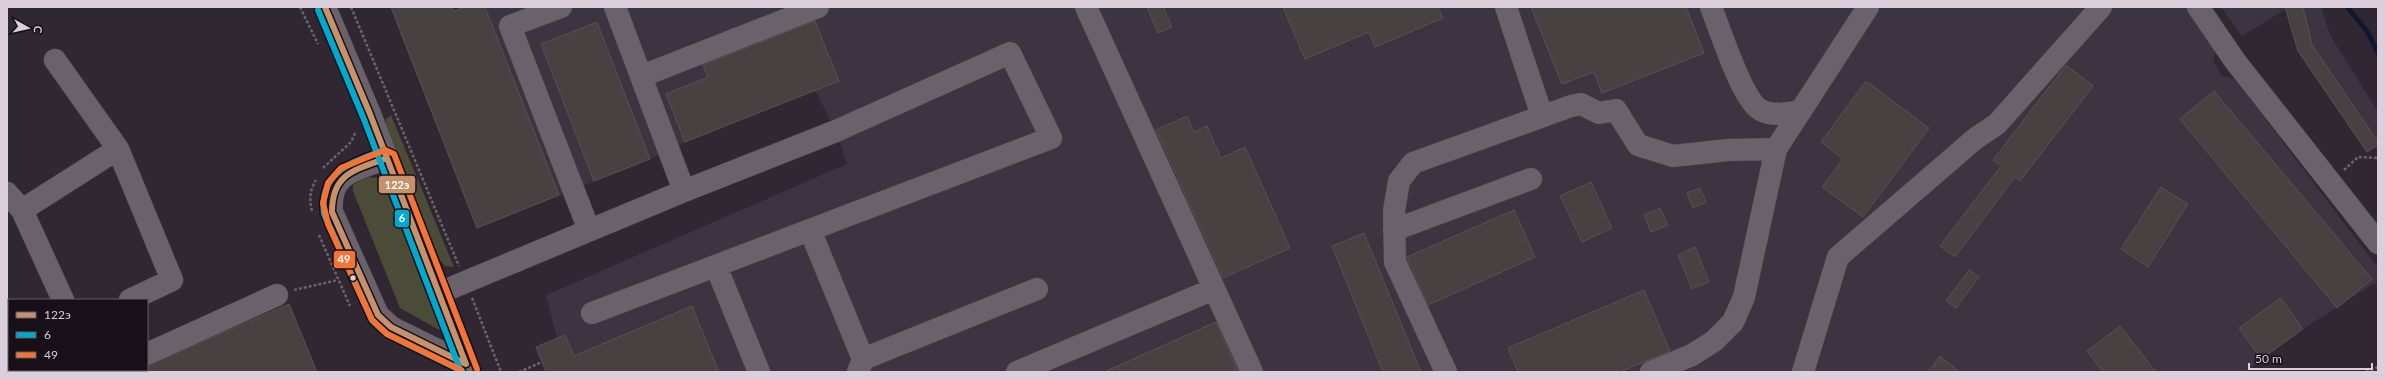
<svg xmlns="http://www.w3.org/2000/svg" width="2385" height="379" font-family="Lato,sans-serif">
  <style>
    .commercial { fill: #3e3341 }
    .green { fill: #4a4c38 }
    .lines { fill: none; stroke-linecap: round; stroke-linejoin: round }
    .stream { stroke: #0d1834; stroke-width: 5 }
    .building { fill: #484041; stroke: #595151 }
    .minor-casing { stroke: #4b434b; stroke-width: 23 }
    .path { stroke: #6b636c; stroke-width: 2.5; stroke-dasharray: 3 2; stroke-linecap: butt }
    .minor { stroke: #6a626b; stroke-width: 22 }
    .bus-1-casing { stroke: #171018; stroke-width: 9 }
    .bus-2-casing { stroke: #171018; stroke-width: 9 }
    .bus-3-casing { stroke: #171018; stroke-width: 9 }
    .bus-1 { stroke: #c7916a; stroke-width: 6 }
    .bus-2 { stroke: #00a9ce; stroke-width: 6 }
    .bus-3 { stroke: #f57335; stroke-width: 6 }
    .bus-dot { fill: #dbcfdb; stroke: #171018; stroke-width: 1.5 }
    .line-badge { stroke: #171018; stroke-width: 1.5 }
    .badge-label { font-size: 11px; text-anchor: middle; font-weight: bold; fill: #fff }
  </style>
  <rect width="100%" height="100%" fill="#312732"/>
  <!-- commercial -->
  <path class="commercial" d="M465,7H2185L2217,49L2213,61L2222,76L2235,79L2378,268V281L2303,329L2245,372H546L536,347L557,338L546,295L847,164L836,131L815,90L690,140L650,159L477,228L400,33Z
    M2221,7H2321L2330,35L2378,112V145L2367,152L2298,51L2286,9L2242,36Z"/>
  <!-- green -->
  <path class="green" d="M391,115L454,267L445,266L440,260L386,131V119Z
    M369,177L388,179L445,331L443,332L400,308L353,191V184Z"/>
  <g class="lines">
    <!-- stream -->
    <path class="stream" d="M2347,7L2367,31L2378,53"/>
  </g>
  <!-- building -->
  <path class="building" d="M391,7H452L454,11L465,7H485L559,195L477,228Z
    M1147,7H1163L1172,27L1158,33Z
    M1283,7H1438L1443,18L1375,47L1369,32L1305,59Z
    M1531,7H1686L1704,53L1602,93L1594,72L1562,84Z
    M2285,7H2303L2312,45L2378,142V145L2367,152L2298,51Z
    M815,21L839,81L685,142L666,94L708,77L703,65Z
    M597,22L650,159L594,181L541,44Z
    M2066,65L2093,86L2020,181L2015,177L1955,257L1940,246L2001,166L1993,160Z
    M1866,81L1929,128L1863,217L1822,187L1843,159L1821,142Z
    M2214,91L2372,279L2337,308L2180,119Z
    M1187,116L1194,132L1207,126L1221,158L1245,147L1290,248L1223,278L1156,130Z
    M1591,182L1612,228L1582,242L1560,196Z
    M2161,187L2188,204L2148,267L2121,249Z
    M1700,188L1706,202L1693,208L1687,193Z
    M1660,208L1668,225L1651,232L1644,215Z
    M1514,210L1535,257L1428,305L1407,257Z
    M1364,233L1421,372H1383L1332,246Z
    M1695,247L1709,282L1692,289L1678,255Z
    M1969,270L1979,277L1956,308L1946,301Z
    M1644,290L1670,351L1620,372H1518L1508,348Z
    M2281,298L2303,329L2261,359L2239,328Z
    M289,304L317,372H129L147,370V366Z
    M692,306L719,372H546L536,347L565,335L574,356Z
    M1216,322L1238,372H1104Z
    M2120,326L2156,372H2103L2087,351Z
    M1940,356L1960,372H1928Z"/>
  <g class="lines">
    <!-- minor casing -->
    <g class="minor-casing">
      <path id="minor" d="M325,7L370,114L470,372
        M561,7L510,26L589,230
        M615,7L684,191
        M1086,7L1252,372
        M1506,7L1542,116
        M1711,7C1720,29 1741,97 1759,109C1771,117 1787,113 1801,111
        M2198,7L2235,61L2378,243
        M55,60L118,149
        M642,76L818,7
        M387,158C357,170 328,172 332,212L378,315L391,327L466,364
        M7,193L22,210
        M810,230L863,359L858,372
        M1394,230L1531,179
        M716,266L759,372
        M439,293L684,191L836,131L1010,53L1051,138L592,313
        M63,300L22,210L118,149L172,280L130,300
        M7,323H9
        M147,354L277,295
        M863,359L1037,289
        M53,370L54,372
        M109,372L113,370
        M1017,372L1214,289
        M1446,372L1395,262L1394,211L1399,181L1413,163L1571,106L1581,104L1599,113L1616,110L1638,145L1673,156L1728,150L1776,149
        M1651,372L1692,355L1714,341L1733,322L1744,297L1776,149L1868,7
        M1803,372L1838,257L1976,138L1997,124L2101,7"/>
    </g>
    <!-- path -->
    <path class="path" d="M300,7L318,44
      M351,7L459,266
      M323,168L351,142L356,131
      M2344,170L2358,157L2378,158
      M312,211C309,198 310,190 316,180
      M319,235L350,306
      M294,290L338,280
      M472,298L501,372
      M519,372L542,362
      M2366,372L2378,367"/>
    <!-- minor -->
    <use href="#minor" class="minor"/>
    <!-- bus-1 casing -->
    <g class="bus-1-casing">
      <path id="bus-1" d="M325,7L370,114L466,364
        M387,158C355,170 332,173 332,212L378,315L391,327L466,364"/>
    </g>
    <!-- bus-2 casing -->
    <g class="bus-2-casing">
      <path id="bus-2" d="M318,10L363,117L461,372
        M384,150C351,163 319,171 324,214L372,320L387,334L462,371"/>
    </g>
    <!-- bus-3 casing -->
    <g class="bus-3-casing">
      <path id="bus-3" d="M461,370L387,334L372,320L328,224L323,203L328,183L341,168L385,150L394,154L477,369"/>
    </g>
    <!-- bus-1 -->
    <use href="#bus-1" class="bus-1"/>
    <!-- bus-2 -->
    <use href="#bus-2" class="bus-2"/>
    <!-- bus-3 -->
    <use href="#bus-3" class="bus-3"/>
  </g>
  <!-- markers -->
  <circle class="bus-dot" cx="353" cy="278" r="3.5"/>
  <g class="line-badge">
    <rect x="378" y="175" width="38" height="19" rx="4" fill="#c7916a"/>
    <rect x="394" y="209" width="16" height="19" rx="4" fill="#00a9ce"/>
    <rect x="333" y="250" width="23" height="19" rx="4" fill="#f57335"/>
  </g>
  <g class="badge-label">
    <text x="397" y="189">122э</text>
    <text x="402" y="222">6</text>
    <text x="344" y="263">49</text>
  </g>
  <!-- border -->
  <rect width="2385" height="379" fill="none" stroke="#dbcfdb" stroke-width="16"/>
  <!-- legend -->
  <rect x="8" y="299" width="140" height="72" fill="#171018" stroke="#655c66"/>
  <rect x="16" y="312" width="20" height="6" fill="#c7916a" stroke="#655c66"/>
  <text x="44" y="319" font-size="12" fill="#dbcfdb">122э</text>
  <rect x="16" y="332" width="20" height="6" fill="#00a9ce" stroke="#655c66"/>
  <text x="44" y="339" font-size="12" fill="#dbcfdb">6</text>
  <rect x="16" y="352" width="20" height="6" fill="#f57335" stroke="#655c66"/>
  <text x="44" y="359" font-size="12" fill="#dbcfdb">49</text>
  <!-- north arrow -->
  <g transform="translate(28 28) rotate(98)" stroke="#171018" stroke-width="3" paint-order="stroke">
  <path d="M0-3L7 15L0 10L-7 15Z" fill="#dbcfdb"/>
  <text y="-6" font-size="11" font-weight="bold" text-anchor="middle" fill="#dbcfdb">С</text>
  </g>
  <!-- scale -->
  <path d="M2249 363v6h123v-6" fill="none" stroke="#dbcfdb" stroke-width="2"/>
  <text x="2255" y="363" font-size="12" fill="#dbcfdb" stroke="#171018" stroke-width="3" paint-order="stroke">50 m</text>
</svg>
